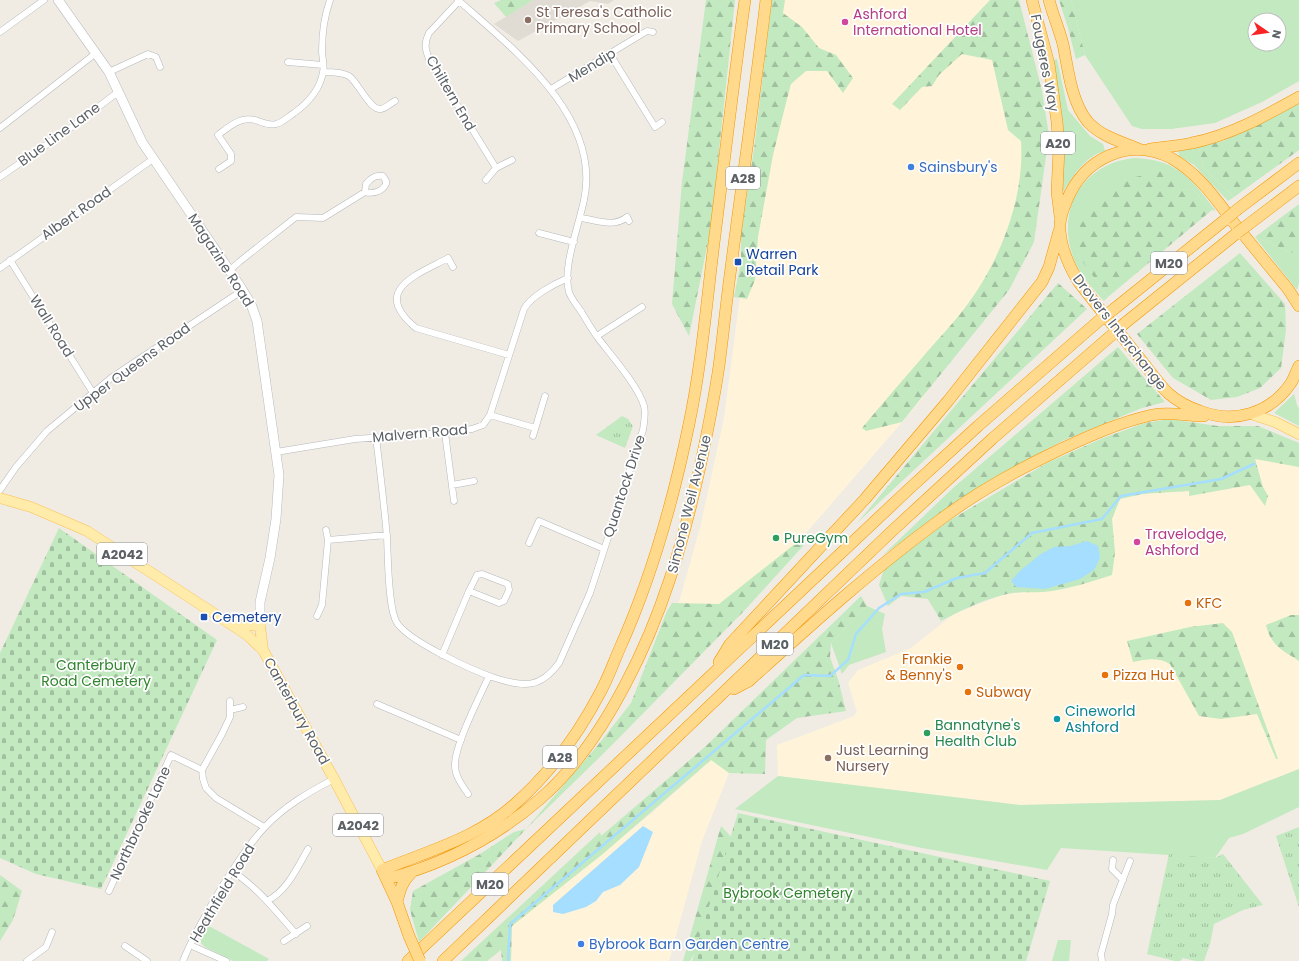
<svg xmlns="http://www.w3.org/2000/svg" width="1299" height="961" font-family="Poppins,sans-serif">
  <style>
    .commercial { fill: #fff4da }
    .education { fill: #e0dbd3 }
    .grass { fill: #c2e9bf; fill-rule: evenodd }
    .forest { fill: url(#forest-firs) }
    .cemetery { fill: url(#cemetery-stones) }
    .park { fill: url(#park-tufts) }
    .water { fill: #a5deff }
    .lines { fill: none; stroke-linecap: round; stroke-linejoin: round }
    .stream { stroke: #a5deff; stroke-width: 2.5 }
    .street-casing { stroke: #b5b8bc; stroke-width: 7 }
    .secondary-casing { stroke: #b6babf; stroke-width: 10 }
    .primary-casing { stroke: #fdc050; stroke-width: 11 }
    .highway-casing { stroke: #f49600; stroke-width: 12 }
    .street { stroke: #fff; stroke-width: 6 }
    .secondary { stroke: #fff; stroke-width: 9 }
    .primary { stroke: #ffebaa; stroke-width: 10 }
    .highway { stroke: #ffd98c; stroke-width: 11 }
    .highway-bridge-casing { stroke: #f49600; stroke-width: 12; stroke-linecap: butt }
    .highway-bridge { stroke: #ffd98c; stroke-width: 11 }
    .education-dot { fill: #8d6e63; stroke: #fff; stroke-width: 1.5 }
    .hotel-dot { fill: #d1479c; stroke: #fff; stroke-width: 1.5 }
    .shop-dot { fill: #3f7fe0; stroke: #fff; stroke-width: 1.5 }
    .transit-dot { fill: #1a4fb4; stroke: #fff; stroke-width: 1.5 }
    .leisure-dot { fill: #2e9e5b; stroke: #fff; stroke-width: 1.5 }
    .food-dot { fill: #e8710a; stroke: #fff; stroke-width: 1.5 }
    .culture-dot { fill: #0f9aa8; stroke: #fff; stroke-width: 1.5 }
    .labels { text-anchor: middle; stroke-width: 3.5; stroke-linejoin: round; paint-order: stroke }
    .shield { fill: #fff; stroke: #8d9094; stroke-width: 1 }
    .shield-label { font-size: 13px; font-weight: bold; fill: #5c6166 }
    .education-label { font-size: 14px; fill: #785e54; stroke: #fff; text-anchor: start }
    .hotel-label { font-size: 14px; fill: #b23c85; stroke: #fff; text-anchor: start }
    .street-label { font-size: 14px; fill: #5c6166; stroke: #fff }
    .shop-label { font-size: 14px; fill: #366cbe; stroke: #fff; text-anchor: start }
    .transit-label { font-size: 14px; fill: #164399; stroke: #fff; text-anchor: start }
    .leisure-label { font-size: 14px; fill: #27864d; stroke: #fff; text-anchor: start }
    .food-label { font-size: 14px; fill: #c56008; stroke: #fff; text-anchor: start }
    .park-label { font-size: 14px; fill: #30842d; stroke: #fff }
    .culture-label { font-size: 14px; fill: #0d838f; stroke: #fff; text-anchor: start }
  </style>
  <defs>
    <pattern id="forest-firs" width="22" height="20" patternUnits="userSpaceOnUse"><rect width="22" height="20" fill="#c2e9bf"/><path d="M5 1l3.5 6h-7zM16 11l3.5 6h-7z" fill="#a1c09f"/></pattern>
    <pattern id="cemetery-stones" width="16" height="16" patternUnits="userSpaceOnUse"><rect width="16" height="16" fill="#c2e9bf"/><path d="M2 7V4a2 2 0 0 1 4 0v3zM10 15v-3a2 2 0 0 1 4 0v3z" fill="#a1c09f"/></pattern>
    <pattern id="park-tufts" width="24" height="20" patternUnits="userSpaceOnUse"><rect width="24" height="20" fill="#c2e9bf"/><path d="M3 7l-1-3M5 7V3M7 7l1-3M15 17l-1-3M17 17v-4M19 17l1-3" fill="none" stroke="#a1c09f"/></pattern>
  </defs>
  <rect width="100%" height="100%" fill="#f0ece4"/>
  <!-- commercial -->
  <path class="commercial" d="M779,0H1002L1037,154L1016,263L922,399L730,621L677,609L700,528L724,418Z
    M1255,458L1299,467V769L1220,800L1020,805L778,776L777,745L854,716L857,712L848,683L858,670L911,648L954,614L1002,595L1022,592H1043L1115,553L1112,518L1120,499L1188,485Z
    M712,759L729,773L702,841L669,961H511L512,926L653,812Z"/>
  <!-- education -->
  <path class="education" d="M533,0H614L608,4L590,1L518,41L494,24Z"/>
  <!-- grass -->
  <path class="grass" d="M1071,0H1299V81L1262,102L1215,123L1171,129H1142L1132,126L1085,55ZM1255,20H1279V44H1255Z
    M1057,59L1068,110L1090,136L1103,144L1105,151C1085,156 1073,176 1063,192V151L1054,60Z
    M1198,147L1204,168L1234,197L1228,201L1194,165L1179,156L1178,150Z
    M1134,158C1179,160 1190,178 1216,211L1212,210L1188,184L1077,254L1108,297L1104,301C1093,289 1082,277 1075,262C1054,212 1081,164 1134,158Z
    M1255,237L1289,252L1299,254V283L1297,290Z
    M1294,394L1297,405L1299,409V426L1274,413Z
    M867,606L885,614L882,629L886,652L849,665L842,674L831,643Z
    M1299,769V807L1243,834L1229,838L1215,858L1061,848L1047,870L922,848L735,809L778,776L1020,805L1220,800Z
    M207,925L269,959L267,961H233L205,947L201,943V940Z
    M1058,940H1071L1069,961H1052Z"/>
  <!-- forest -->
  <path class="forest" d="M501,0H533L506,17L494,3Z
    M706,0H735L711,227L689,336L672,304L682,182Z
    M772,0H785L783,13L802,27L819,48L836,55L853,78L843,93L827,71H806L791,84L787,99L773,155L758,237L755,280L747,299L734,297L741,261V233L754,149Z
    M990,0H1019L1042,91L1049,135L1034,242L1009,290L902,422L866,431L862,428C881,405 901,382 921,359C936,341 953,324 967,305C1000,261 1025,197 1021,141L1008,130L992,60L962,54L939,75L932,86L922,87L900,110L892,104Z
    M1059,0H1071L1085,55L1076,59L1068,28Z
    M1299,101V150L1234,197L1204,168L1198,147L1223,141Z
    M1163,171L1188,184L1212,210L1108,297L1077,254L1078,219L1112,188L1135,177Z
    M1299,204V254L1289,252L1255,237Z
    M1240,253L1285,304L1286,330L1281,368L1260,388L1237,397L1211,400L1173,378L1137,334Z
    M1058,283L1087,309L857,523Z
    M1118,347L1165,402L1142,408L1062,441L985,483L883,555L953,488Z
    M1170,419L1218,426H1258L1299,443V467L1255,459L1263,487L1268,496L1265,506L1250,485L1189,496V491L1142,494L1120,499L1112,519L1115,553L1112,575C1090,582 1066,590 1043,592C1029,593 1018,591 1003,595C982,600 960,611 941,621L928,599L901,596L888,606L879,585L884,569L947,522L1047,463L1103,438L1145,423Z
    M801,539L804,545L743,612L606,751L526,829L419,942L410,910L413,891L480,854L514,832L526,829L598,745L631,703L667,611L672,603L719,604Z
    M861,596L867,606L831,643L830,657L838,679L846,711L797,718L766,740L765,774L729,773L711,760L604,853L512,926L511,961H502L501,950L487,961H461L600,832L601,836L706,746Z
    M1291,615H1299V661C1282,650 1271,646 1266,625Z
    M1223,623L1232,632L1278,759H1276L1257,714L1221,719L1199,716L1170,664C1158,657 1147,659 1133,662L1127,641L1190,627Z
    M721,826L736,842L714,920L690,961H683Z
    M0,875L22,891L13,920L0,941Z"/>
  <!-- cemetery -->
  <path class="cemetery" d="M59,528L217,640L101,889L36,874L0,858V653Z
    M738,813L1050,881L1026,961H692Z"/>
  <!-- park -->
  <path class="park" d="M622,416L628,419L633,426L625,448L596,435Z
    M1299,827V907L1276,836Z
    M1169,854L1215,858L1223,854L1263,905L1243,910L1214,924L1210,944L1204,961H1196L1183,958L1180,961H1175L1147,954Z"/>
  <!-- water -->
  <path class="water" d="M1087,541L1098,546L1100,558L1094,570L1080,579L1045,589L1016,587L1011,581L1021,570L1041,554L1054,547L1070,546Z
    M643,826L653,832L639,867L620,885L603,892L596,901L586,907L563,914L553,912V905Z"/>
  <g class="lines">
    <!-- stream -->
    <path class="stream" d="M508,961L510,924L804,675L830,676L848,660L856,634L879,608L901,594L924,592L957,578L985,573L1032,533L1102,519L1121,496L1221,479L1254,464"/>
    <!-- street casing -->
    <g class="street-casing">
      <path id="street" d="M459,1L429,33C424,43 425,49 429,59L496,168
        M0,32L44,0
        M610,54L655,127L662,122
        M288,62L323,65
        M109,72L148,54L156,57L160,67
        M324,72C331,72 342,72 349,76C358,82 370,111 381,109C386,108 391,103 395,101
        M551,89L647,31L653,32
        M0,128L96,53
        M219,169L231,161V154L218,135C230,126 241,115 258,121C264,123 270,126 276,124C282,123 288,117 294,113C308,103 320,90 323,72C325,66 322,58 322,51C322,33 324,17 330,0
        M0,177L72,127L118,92
        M486,180L496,168L512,160
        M581,218C596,220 614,228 627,217L629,221
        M539,233L574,242
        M10,260L93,393
        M453,267L448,258C417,275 370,290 416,328L509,355
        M0,268L153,159
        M229,271L239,262L296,217L323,218L365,192C373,194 382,192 386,184V181L383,176C375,175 371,178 366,184L365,192
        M597,336L642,307
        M490,415L535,428
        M445,433L454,501
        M533,436L545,396
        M376,437C380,470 384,504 387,537C388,557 388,605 396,621C405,640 474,671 495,678C523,687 540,689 559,663L590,593L643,430C644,422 646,414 644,406C639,387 611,355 598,338C592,330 587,321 582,313C578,306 571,299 569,292C562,268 579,225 584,200C602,116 513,49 458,0
        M276,452L355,439L445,433L472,429L483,425L490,415L524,309C531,296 554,284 568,278
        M452,485L474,481
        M0,490L16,467L47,431L111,378L243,290
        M328,540L387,535
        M529,543L539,521L604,549
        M482,574L508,584L509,590L504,601L499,603L469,591L477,575Z
        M317,616L322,605L328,540L326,530
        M442,655L469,591
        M230,701V717L222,734L202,770L203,779L206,788L216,798L264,827
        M377,704L461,740
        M230,710L243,707
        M468,794C462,785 455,776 455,766C454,746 480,696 489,676
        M1113,860L1112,869L1123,880
        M232,871C257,887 276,911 296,934
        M109,891L171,755L202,770
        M267,901C287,891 297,868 308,849
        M284,941L307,926
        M190,945L226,961
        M125,946L147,961
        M27,961L46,947L52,932
        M183,961C194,933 208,911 223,885C235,866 248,845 264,828C283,807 309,792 334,779
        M1102,961L1101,954L1112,914L1113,905L1130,861"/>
    </g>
    <!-- secondary casing -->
    <g class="secondary-casing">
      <path id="secondary" d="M58,0L109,72L142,142L240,286L251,304L257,321L279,475L276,519L270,558L260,602V626"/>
    </g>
    <!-- primary casing -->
    <g class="primary-casing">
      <path id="primary" d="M1251,414L1275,422L1299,434
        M0,498L31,507L87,531L232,625L247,635L263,650L334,779L382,870
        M235,627L247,625L260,626L263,650"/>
    </g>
    <!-- highway casing -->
    <g class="highway-casing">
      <path id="highway" d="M1032,0L1049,64L1057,122L1059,148L1057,192L1060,216
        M1049,0C1053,15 1059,29 1063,44C1068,68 1071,102 1088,122C1102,137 1122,142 1139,149
        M1150,149C1164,147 1179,146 1192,143C1231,135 1265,116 1299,97
        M1238,209L1299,163
        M1249,224L1299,186
        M1299,306L1288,289C1270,267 1252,245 1234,223C1216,199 1198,173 1171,158C1129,137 1084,158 1067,200C1063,209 1059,220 1060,230C1061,248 1069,266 1078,281C1097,306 1117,330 1137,355C1147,367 1157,382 1168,393C1177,401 1188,407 1200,411C1234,424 1270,414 1291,383C1294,378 1296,372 1299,366
        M1114,309L1226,219
        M1125,323L1237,233
        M719,662L730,644L865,499L948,401L1042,282L1049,267L1059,231
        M734,689L749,681C812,624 875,567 944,517C979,491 1019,469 1059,450C1089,436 1120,422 1152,415C1171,411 1186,416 1204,416
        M387,879C443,864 495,838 540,799C576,768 603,727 625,685C662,616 683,543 700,467C707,434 714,400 719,366C723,336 726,305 730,275C742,183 755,92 766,0
        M397,902C400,890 402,882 411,873
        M409,936L397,902L382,870C428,851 478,838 516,803C551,772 579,733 601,691C608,678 613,664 619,650C652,577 673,502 689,424C702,362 707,298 715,235C725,156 734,78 745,0
        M408,961L909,489L978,426L1102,318
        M443,961L891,532L992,439L1114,333"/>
    </g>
    <!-- street -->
    <use href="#street" class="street"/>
    <!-- secondary -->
    <use href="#secondary" class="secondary"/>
    <!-- primary -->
    <use href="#primary" class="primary"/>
    <!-- highway -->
    <use href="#highway" class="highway"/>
    <!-- highway-bridge casing -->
    <g class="highway-bridge-casing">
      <path id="highway-bridge" d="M1226,219L1238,209
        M1237,233L1249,224
        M1102,318L1114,309
        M1114,333L1125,323
        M409,936L420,961"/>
    </g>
    <!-- highway-bridge -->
    <use href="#highway-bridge" class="highway-bridge"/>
  </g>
  <!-- markers -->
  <g class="education-dot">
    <circle cx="528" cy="20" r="4"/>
    <circle cx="828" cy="758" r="4"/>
  </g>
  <g class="hotel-dot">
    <circle cx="845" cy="22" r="4"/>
    <circle cx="1137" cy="542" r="4"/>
  </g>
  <g class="shop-dot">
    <circle cx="911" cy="167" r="4"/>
    <circle cx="581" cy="944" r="4"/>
  </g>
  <g class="transit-dot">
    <rect x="734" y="258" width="8" height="8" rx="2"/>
    <rect x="200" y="613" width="8" height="8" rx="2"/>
  </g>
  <g class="leisure-dot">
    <circle cx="776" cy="538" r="4"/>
    <circle cx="927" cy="733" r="4"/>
  </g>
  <g class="food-dot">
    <circle cx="1188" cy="603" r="4"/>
    <circle cx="960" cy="667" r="4"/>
    <circle cx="1105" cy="675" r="4"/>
    <circle cx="968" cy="692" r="4"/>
  </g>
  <circle class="culture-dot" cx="1057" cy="719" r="4"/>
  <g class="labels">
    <!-- shield labels -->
    <g class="shield">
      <rect x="1041" y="132" width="34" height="22" rx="3"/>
      <rect x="726" y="167" width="34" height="22" rx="3"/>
      <rect x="1151" y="252" width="36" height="22" rx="3"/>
      <rect x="97" y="543" width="50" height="22" rx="3"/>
      <rect x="757" y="633" width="36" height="22" rx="3"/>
      <rect x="543" y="746" width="34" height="22" rx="3"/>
      <rect x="333" y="814" width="50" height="22" rx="3"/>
      <rect x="472" y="873" width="36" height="22" rx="3"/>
    </g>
    <g class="shield-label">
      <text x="1058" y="148">A20</text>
      <text x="743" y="183">A28</text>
      <text x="1169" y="268">M20</text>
      <text x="122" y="559">A2042</text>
      <text x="775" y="649">M20</text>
      <text x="560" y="762">A28</text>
      <text x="358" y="830">A2042</text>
      <text x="490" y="889">M20</text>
    </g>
    <!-- education labels -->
    <g class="education-label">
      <text x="536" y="17">St Teresa's Catholic<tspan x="536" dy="16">Primary School</tspan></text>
      <text x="836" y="755">Just Learning<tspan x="836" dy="16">Nursery</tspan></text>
    </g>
    <!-- hotel labels -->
    <g class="hotel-label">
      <text x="853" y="19">Ashford<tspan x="853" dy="16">International Hotel</tspan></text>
      <text x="1145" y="539">Travelodge,<tspan x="1145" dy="16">Ashford</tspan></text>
    </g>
    <!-- street labels -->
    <g class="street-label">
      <text transform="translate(1045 63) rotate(79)" y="5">Fougeres Way</text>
      <text transform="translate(592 65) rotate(-31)" y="5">Mendip</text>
      <text transform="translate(451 93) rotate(60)" y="5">Chiltern End</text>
      <text transform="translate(59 134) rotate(-36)" y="5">Blue Line Lane</text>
      <text transform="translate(76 213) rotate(-35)" y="5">Albert Road</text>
      <text transform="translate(221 260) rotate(57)" y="5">Magazine Road</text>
      <text transform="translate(52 326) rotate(58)" y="5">Wall Road</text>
      <text transform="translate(1120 332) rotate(52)" y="5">Drovers Interchange</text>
      <text transform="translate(132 367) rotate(-36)" y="5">Upper Queens Road</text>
      <text transform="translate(420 433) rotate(-5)" y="5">Malvern Road</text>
      <text transform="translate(624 486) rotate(-72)" y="5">Quantock Drive</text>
      <text transform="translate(689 504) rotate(-76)" y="5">Simone Weil Avenue</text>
      <text transform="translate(297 711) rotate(61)" y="5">Canterbury Road</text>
      <text transform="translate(140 823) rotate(-65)" y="5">Northbrooke Lane</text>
      <text transform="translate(222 893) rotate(-59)" y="5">Heathfield Road</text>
    </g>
    <!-- shop labels -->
    <g class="shop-label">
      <text x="919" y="172">Sainsbury's</text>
      <text x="589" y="949">Bybrook Barn Garden Centre</text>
    </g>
    <!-- transit labels -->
    <g class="transit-label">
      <text x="746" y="259">Warren<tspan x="746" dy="16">Retail Park</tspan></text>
      <text x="212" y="622">Cemetery</text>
    </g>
    <!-- leisure labels -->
    <g class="leisure-label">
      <text x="784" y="543">PureGym</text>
      <text x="935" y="730">Bannatyne's<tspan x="935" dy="16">Health Club</tspan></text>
    </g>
    <!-- food labels -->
    <g class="food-label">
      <text x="1196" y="608">KFC</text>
      <text x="952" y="664" text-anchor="end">Frankie<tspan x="952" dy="16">&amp; Benny's</tspan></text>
      <text x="1113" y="680">Pizza Hut</text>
      <text x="976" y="697">Subway</text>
    </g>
    <!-- park labels -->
    <g class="park-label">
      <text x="96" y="670">Canterbury<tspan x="96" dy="16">Road Cemetery</tspan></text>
      <text x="788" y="898">Bybrook Cemetery</text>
    </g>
    <!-- culture labels -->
    <g class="culture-label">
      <text x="1065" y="716">Cineworld<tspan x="1065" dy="16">Ashford</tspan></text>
    </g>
  </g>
  <!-- north arrow -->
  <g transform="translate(1267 32) rotate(103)"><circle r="19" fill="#ffffff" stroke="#bec0c2"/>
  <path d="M0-3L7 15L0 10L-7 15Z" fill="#f82322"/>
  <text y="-6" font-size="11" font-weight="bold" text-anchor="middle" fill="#5c6166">N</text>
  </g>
</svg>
